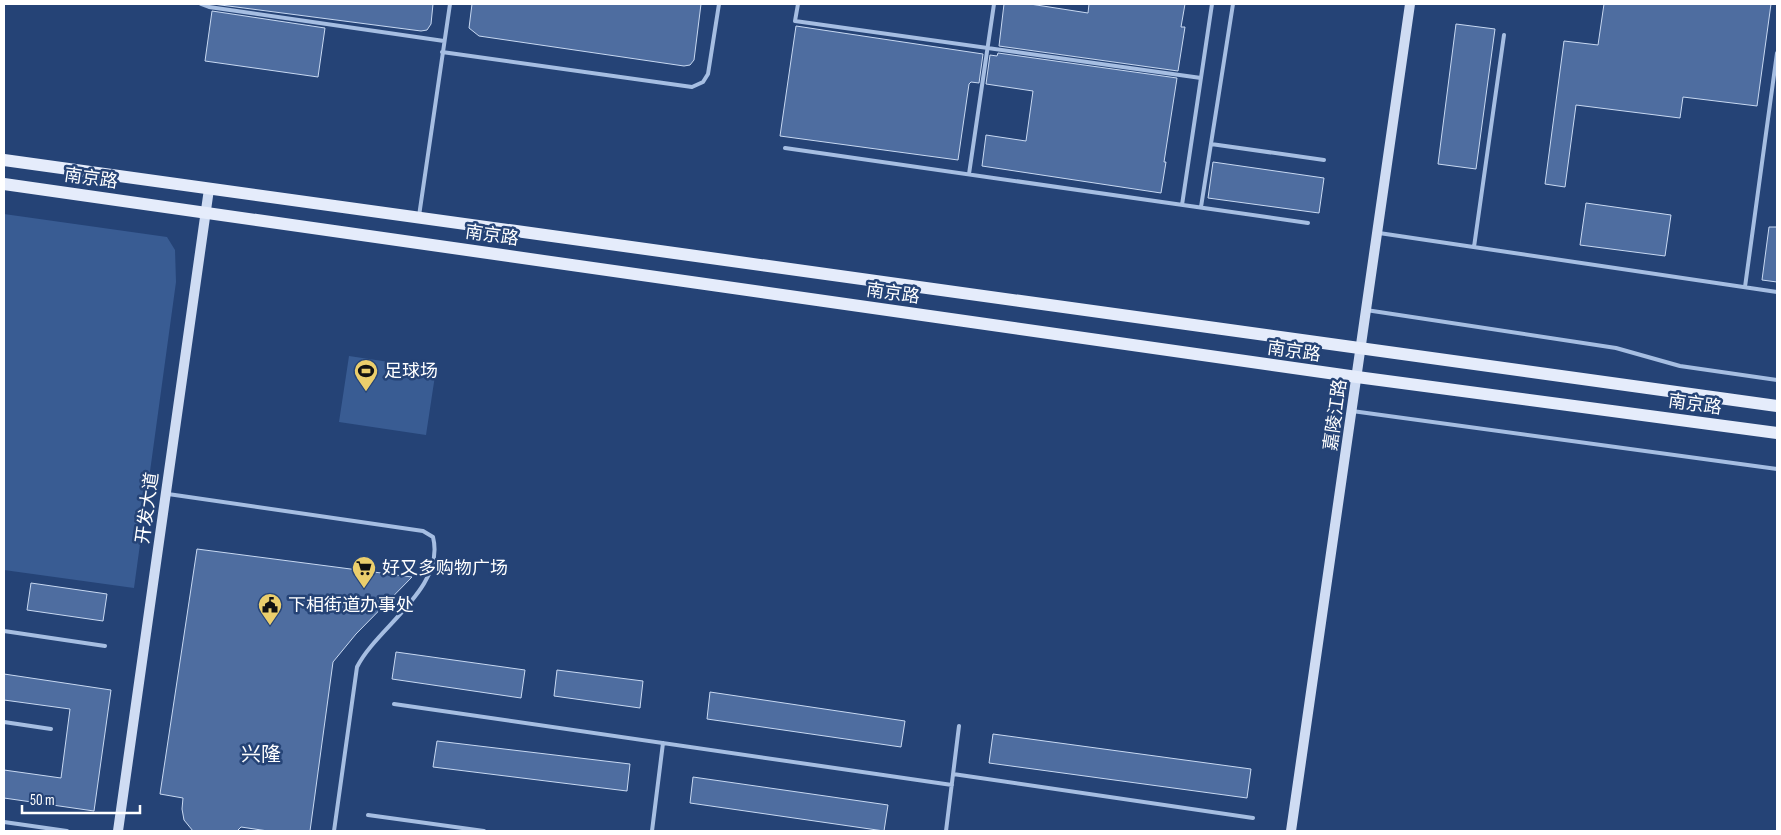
<svg xmlns="http://www.w3.org/2000/svg" width="1781" height="835" font-family="'Sofia Sans Condensed','Noto Sans SC',sans-serif">
  <style>
    .green { fill: #395c93 }
    .building { fill: #4e6da0; stroke: #c8d9f2 }
    .lines { fill: none; stroke-linecap: round; stroke-linejoin: round }
    .lane { stroke: #a6bee2; stroke-width: 4 }
    .secondary { stroke: #cfdcf3; stroke-width: 10 }
    .primary { stroke: #e5ecfb; stroke-width: 12 }
    .labels { text-anchor: middle; stroke-width: 5; stroke-linejoin: round; paint-order: stroke }
    .street-label { font-size: 18px; fill: #fff; stroke: #254376 }
    .poi-label { font-size: 18px; fill: #fff; stroke: #254376; text-anchor: start }
    .quarter-label { font-size: 20px; fill: #fff; stroke: #254376 }
  </style>
  <rect width="100%" height="100%" fill="#254376"/>
  <!-- green -->
  <path class="green" d="M4,214L167,237L175,250L176,282L134,588L4,570Z
    M349,356L436,369L426,435L339,422Z"/>
  <!-- building -->
  <path class="building" d="M213,4H433L431,24L427,30L421,31Z
    M472,4H701L694,60L690,65L684,66L479,36L469,28Z
    M1004,4H1030L1088,13L1089,4H1185L1181,27H1185L1178,71L999,46Z
    M1604,4H1771L1757,106L1683,97L1680,118L1576,105L1565,187L1545,184L1564,41L1598,45Z
    M212,11L325,28L318,77L205,61Z
    M1456,24L1495,29L1476,169L1438,164Z
    M796,26L983,54L979,83L971,82L969,84L958,160L780,136Z
    M998,53L1177,78L1164,162H1166L1161,193L982,166L986,135L1026,141L1033,91L986,84L990,55L997,56Z
    M1213,162L1324,178L1319,213L1208,198Z
    M1586,203L1671,215L1665,256L1580,245Z
    M1769,227H1777V282L1762,280Z
    M197,549L412,577L356,634L333,662L310,831H268L241,827L237,831H193L184,820L182,809L183,798L160,794Z
    M31,583L107,594L103,621L27,610Z
    M396,652L525,670L521,698L392,679Z
    M557,670L643,681L640,708L554,696Z
    M4,674L111,690L94,811L4,798V770L61,778L70,709L4,700Z
    M710,692L905,721L901,747L707,719Z
    M993,734L1251,769L1247,798L989,763Z
    M437,741L630,764L627,791L433,767Z
    M693,777L888,805L884,831L690,803Z"/>
  <g class="lines">
    <!-- lane -->
    <path class="lane" d="M201,4L209,7L444,41
      M798,4L795,21L1201,78
      M442,52L692,87L703,82L708,74L719,4
      M1211,144L1324,160
      M785,148L1308,223
      M969,174L994,4
      M1182,205L1212,4
      M1201,207L1233,4
      M419,216L450,4
      M1379,233L1777,292
      M1474,247L1504,35
      M1745,287L1777,53
      M1366,310L1616,348L1680,366L1777,380
      M1352,411L1777,469
      M168,494L423,531L433,537C446,588 376,628 357,667L334,831
      M4,631L105,646
      M394,704L952,785
      M4,722L51,729
      M953,774L1253,818
      M368,815L484,831
      M4,822L67,831
      M652,831L663,743
      M946,831L959,726"/>
    <!-- secondary -->
    <path class="secondary" d="M118,831L209,189
      M1291,831L1410,4"/>
    <!-- primary -->
    <path class="primary" d="M4,160L1777,406
      M4,184L1357,377L1777,433"/>
  </g>
  <!-- icons -->
  <defs>
    <g id="stadium-pin" transform="scale(1.25)"><path d="M0 17L-7.5 6A9.5 9.5 0 1 1 7.5 6Z" fill="#ebce6c" stroke="#254376"/><path d="M0-5a6.5 5 0 1 0 0 10a6.5 5 0 1 0 0-10ZM-3.5-1.8h7v3.6h-7Z" fill="#111"/></g>
    <g id="supermarket-pin" transform="scale(1.25)"><path d="M0 17L-7.5 6A9.5 9.5 0 1 1 7.5 6Z" fill="#ebce6c" stroke="#254376"/><path d="M-6-5.5h2.5l.6 2H6L4.5 2H-2.5L-4.4-4H-6ZM-1.5 3.2a1.3 1.3 0 1 0 .1 0ZM3 3.2a1.3 1.3 0 1 0 .1 0Z" fill="#111"/></g>
    <g id="civic-pin" transform="scale(1.25)"><path d="M0 17L-7.5 6A9.5 9.5 0 1 1 7.5 6Z" fill="#ebce6c" stroke="#254376"/><path d="M-.6-6.5H3V-4.5H.6V-3L4-1V1h2V6H-6V1h2V-1L-.6-3ZM-1.2 2.5V6h2.4V2.5Z" fill="#111"/></g>
  </defs>
  <g fill-rule="evenodd">
    <use href="#stadium-pin" x="366" y="371"/>
    <use href="#supermarket-pin" x="364" y="568"/>
    <use href="#civic-pin" x="270" y="605"/>
  </g>
  <g class="labels">
    <!-- street labels -->
    <g class="street-label">
      <text transform="translate(91 178) rotate(8)" y="6">南京路</text>
      <text transform="translate(492 235) rotate(8)" y="6">南京路</text>
      <text transform="translate(893 293) rotate(8)" y="6">南京路</text>
      <text transform="translate(1294 351) rotate(8)" y="6">南京路</text>
      <text transform="translate(1695 404) rotate(8)" y="6">南京路</text>
      <text transform="translate(1335 415) rotate(-82)" y="6">嘉陵江路</text>
      <text transform="translate(147 508) rotate(-82)" y="6">开发大道</text>
    </g>
    <!-- poi labels -->
    <g class="poi-label">
      <text x="384" y="377">足球场</text>
      <text x="382" y="574">好又多购物广场</text>
      <text x="288" y="611">下相街道办事处</text>
    </g>
    <!-- quarter labels -->
    <g class="quarter-label">
      <text x="261" y="761">兴隆</text>
    </g>
  </g>
  <!-- border -->
  <rect width="1781" height="835" fill="none" stroke="#ffffff" stroke-width="10"/>
  <!-- scale -->
  <path d="M22 805v8h118v-8" fill="none" stroke="#ffffff" stroke-width="2.5"/>
  <text x="30" y="805" font-size="15" fill="#ffffff" stroke="#254376" stroke-width="4" paint-order="stroke">50 m</text>
</svg>
